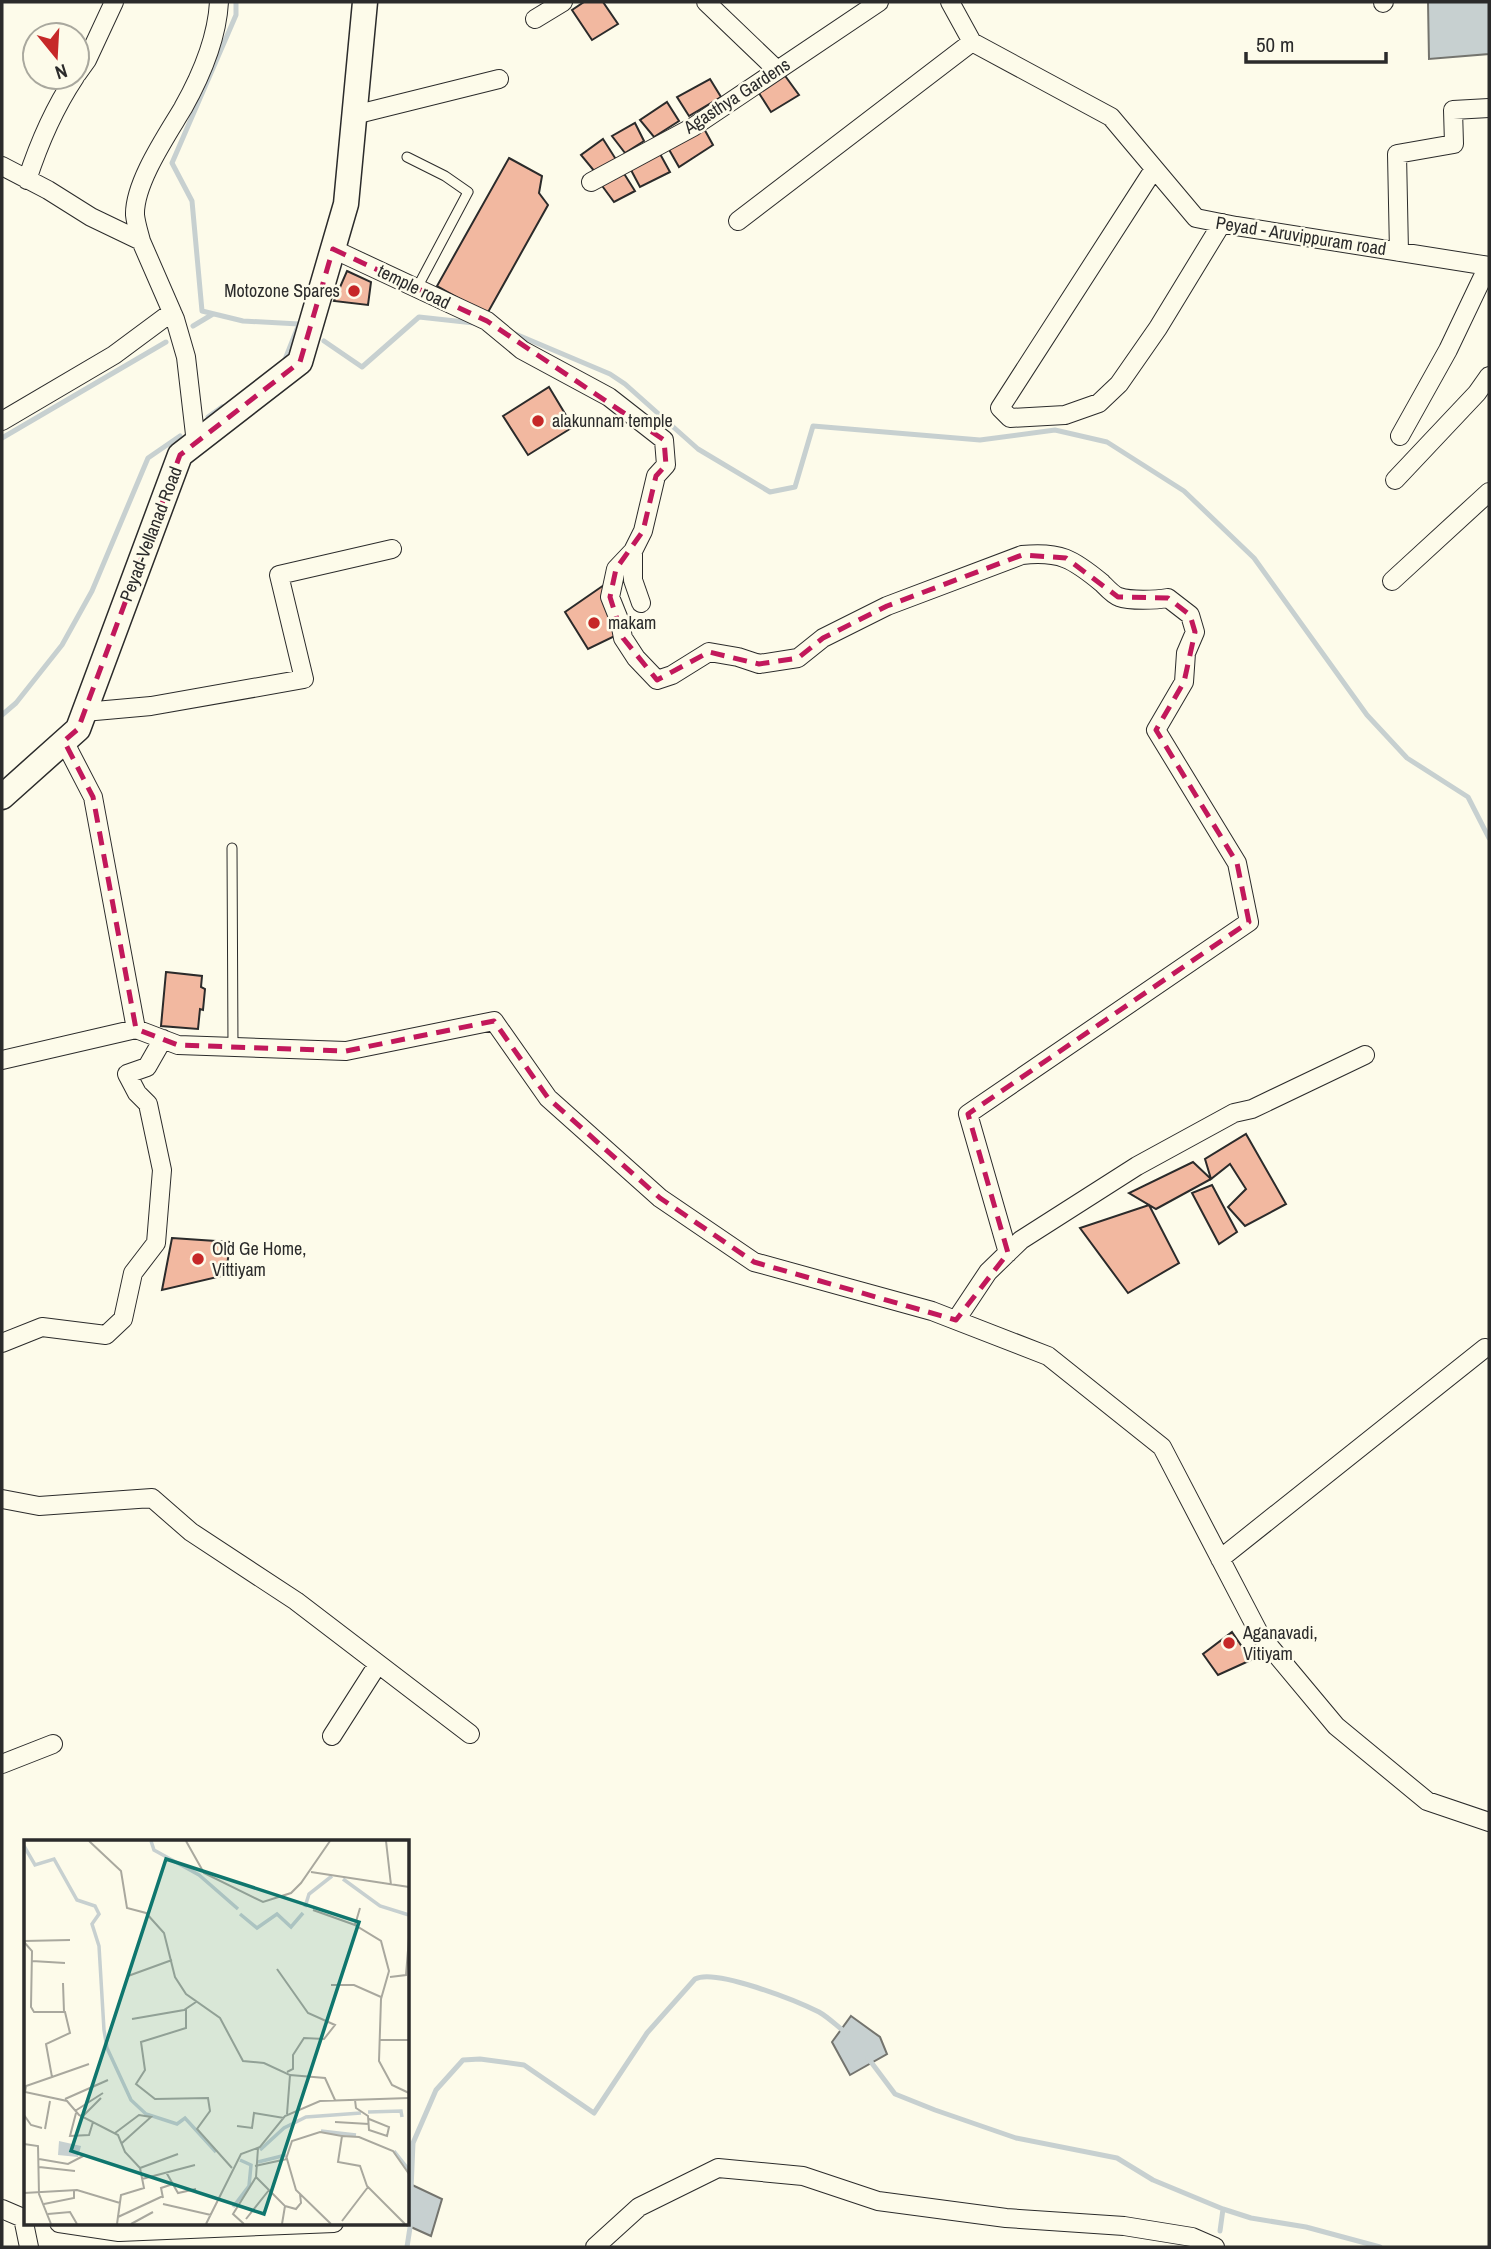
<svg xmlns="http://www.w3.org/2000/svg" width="1491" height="2249" font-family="'Archivo Narrow',sans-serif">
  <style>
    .water { fill: #c7d0d0; stroke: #74746e; stroke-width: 2 }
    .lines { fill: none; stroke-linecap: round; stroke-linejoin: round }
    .stream { stroke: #c7d0d0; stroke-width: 5 }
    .building { fill: #f2b8a0; stroke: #2b2b2b; stroke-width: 2 }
    .lane-casing { stroke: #2b2b2b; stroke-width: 11 }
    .street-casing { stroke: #2b2b2b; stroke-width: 20 }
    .secondary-casing { stroke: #2b2b2b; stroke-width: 27 }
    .lane { stroke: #fdfbea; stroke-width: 9 }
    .street { stroke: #fdfbea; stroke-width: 18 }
    .secondary { stroke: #fdfbea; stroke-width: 24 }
    .marked { fill: none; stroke: #c2185b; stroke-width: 5; stroke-dasharray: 14 9; stroke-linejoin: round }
    .poi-dot { fill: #c62828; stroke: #fdfbea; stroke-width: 2.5 }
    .labels { text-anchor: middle; stroke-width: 5; stroke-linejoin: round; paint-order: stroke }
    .street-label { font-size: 18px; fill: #2b2b2b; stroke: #fdfbea }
    .poi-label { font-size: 18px; fill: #2b2b2b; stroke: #fdfbea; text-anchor: start }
    .inset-river { fill: none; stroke: #c7d0d0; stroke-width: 3.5 }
    .inset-road { fill: none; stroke: #a9a89e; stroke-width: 2 }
    .view { fill: #0f766e; fill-opacity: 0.15; stroke: #0f766e; stroke-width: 3.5 }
    .inset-edge { fill: none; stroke: #2b2b2b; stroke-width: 3.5 }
  </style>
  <rect width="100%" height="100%" fill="#fdfbea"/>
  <!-- water -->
  <path class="water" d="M1428,2H1489V54L1429,59Z
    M851,2016L880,2037L887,2054L850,2075L832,2042Z
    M408,2183L442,2199L431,2236L402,2223H408Z"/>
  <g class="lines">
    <!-- stream -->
    <path class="stream" d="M236,2V15L172,163L192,201L202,311L243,321L299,324L284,362
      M193,326L213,314
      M513,333L610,374L625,384L698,449L770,492L795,487L813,426L980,440L1055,430L1107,442L1184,491L1254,558L1367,715L1407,758L1468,797L1489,838
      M324,341L362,367L419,317L474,323
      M208,417L222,407
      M2,438L166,342
      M2,715L16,703L62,645L92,591L148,458L180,436
      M868,2058L895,2094L935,2110L1016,2138L1117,2158L1153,2180L1223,2209L1251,2218L1306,2227L1380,2247
      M411,2190L413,2143L436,2090L463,2060L480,2059L524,2065L594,2113L647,2033L695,1979C715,1968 797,2001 819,2012C828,2017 837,2026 845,2032
      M1220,2231L1223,2209
      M407,2247L411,2221"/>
  </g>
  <!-- building -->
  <path class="building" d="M584,2H603L618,24L592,40L572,10Z
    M783,73L799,95L771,112L757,90Z
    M710,79L721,97L689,116L677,97Z
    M667,102L679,121L654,137L640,120Z
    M635,123L644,141L625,153L612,136Z
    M702,125L713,145L679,167L667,146Z
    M603,139L617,161L595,172L581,155Z
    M659,152L670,172L640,187L631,170Z
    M509,158L542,176L539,193L548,205L487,314L437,286Z
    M623,172L635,191L614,202L600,183Z
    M347,271L371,282L368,305L334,301Z
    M549,387L573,427L528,455L503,416Z
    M604,585L619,634L588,649L565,612Z
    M166,972L202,976L201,987L205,989L203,1010L200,1009L198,1029L161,1026Z
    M1246,1134L1286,1204L1245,1226L1228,1207L1246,1189L1230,1164L1211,1179L1205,1159Z
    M1193,1162L1211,1179L1156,1209L1129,1193Z
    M1212,1185L1237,1232L1219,1244L1192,1193Z
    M1149,1205L1179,1263L1128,1293L1080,1228Z
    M172,1238L230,1242L226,1275L162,1290Z
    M1232,1632L1251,1660L1218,1675L1203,1654Z"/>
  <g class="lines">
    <!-- lane casing -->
    <g class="lane-casing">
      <path id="lane" d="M407,157L445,176L468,192L417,288
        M232,848L233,1047"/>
    </g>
    <!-- street casing -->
    <g class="street-casing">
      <path id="street" d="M706,2L777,70
        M950,2L972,42L1111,117L1196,218L1236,226L1489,266
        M1383,3L1384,2
        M535,19L563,2
        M77,74L87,60L114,2
        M354,115L499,79
        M2,166L48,190L91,217L141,241L175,319L186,357L196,443
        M1154,169L1000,408L1010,418L1065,415L1099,403L1119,384L1158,328L1222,223
        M27,180C39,143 53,110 75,77
        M591,182L693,127L879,2
        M738,221L972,42
        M141,241C139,233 136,224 135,215C134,183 167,135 183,108C201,76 217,38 219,2
        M333,249L487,321L522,350L609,397L664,440L666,465L656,476L643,531L633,551L616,569L610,597L620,622L623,638L636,658L657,680L672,675L709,652L738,657L759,664L798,658L823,638L887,606L1022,555C1060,551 1073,559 1102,583C1106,587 1113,595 1119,597C1130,601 1156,600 1168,598L1190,615L1195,632L1186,653L1184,682L1156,730L1237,863L1249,922L968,1114L1008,1253
        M1399,252L1397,154L1454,144L1453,110L1489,108
        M2,421L114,355L172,312
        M1400,436L1448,350L1488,266
        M1395,480L1477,393L1489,376
        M633,551V580L641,603
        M1392,581L1489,492
        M84,712L151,706L304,679L279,575L392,549
        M64,741L93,797L136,1029L178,1045L346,1051L494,1021L548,1098L660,1198L754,1262L932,1311L1048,1356L1162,1447L1260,1635L1336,1726L1427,1801L1489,1822
        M2,1060L136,1029
        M956,1320L988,1272L1021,1240L1137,1166L1234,1113L1252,1109L1365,1055
        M2,1343L42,1327L106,1335L123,1319L133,1273L156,1243L162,1170L148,1104L137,1093L127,1074L147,1067L163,1039
        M2,1499L39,1506L152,1498L191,1532L296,1601L470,1734
        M1220,1559L1485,1348
        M332,1736L378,1664
        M2,1764L53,1744
        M2,2209L23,2218L29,2247
        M59,2223L119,2232L334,2223
        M595,2247L639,2207L718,2168L803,2176L878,2201L1006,2218L1124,2226L1192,2237L1215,2247"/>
    </g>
    <!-- secondary casing -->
    <g class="secondary-casing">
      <path id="secondary" d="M2,797L78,729L180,455L300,362L346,204L365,2"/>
    </g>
    <!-- lane -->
    <use href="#lane" class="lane"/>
    <!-- street -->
    <use href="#street" class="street"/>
    <!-- secondary -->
    <use href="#secondary" class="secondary"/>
  </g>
  <!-- marked area -->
  <path class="marked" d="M333,249L487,321L664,440L666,465L656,476L643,531L616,569L610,597L623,638L657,680L709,652L759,664L798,658L823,638L887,606L1022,555L1066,558L1118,597L1168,598L1190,615L1195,632L1184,682L1156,730L1237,863L1249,922L968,1114L1008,1253L956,1320L754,1262L660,1198L548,1098L494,1021L346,1051L178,1045L136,1029L93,797L64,741L78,729L180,455L300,362Z"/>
  <!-- markers -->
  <g class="poi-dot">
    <circle cx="354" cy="291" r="7"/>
    <circle cx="538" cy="421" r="7"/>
    <circle cx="594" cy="623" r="7"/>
    <circle cx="198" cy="1259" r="7"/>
    <circle cx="1229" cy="1643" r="7"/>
  </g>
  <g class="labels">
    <!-- street labels -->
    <g class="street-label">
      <text transform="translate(737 96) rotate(-33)" y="6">Agasthya Gardens</text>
      <text transform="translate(1301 236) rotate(9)" y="6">Peyad - Aruvippuram road</text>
      <text transform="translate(414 287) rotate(26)" y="6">temple road</text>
      <text transform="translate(151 534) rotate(-69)" y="6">Peyad-Vellanad Road</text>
    </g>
    <!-- poi labels -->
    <g class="poi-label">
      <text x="340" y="297" text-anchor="end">Motozone Spares</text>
      <text x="552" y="427">alakunnam temple</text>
      <text x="608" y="629">makam</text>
      <text x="212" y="1255">Old Ge Home,<tspan x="212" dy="21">Vittiyam</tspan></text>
      <text x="1243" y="1639">Aganavadi,<tspan x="1243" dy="21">Vitiyam</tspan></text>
    </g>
  </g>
  <!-- overview -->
  <g transform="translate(24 1840)">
    <rect width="385" height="385" fill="#fdfbea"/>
    <path d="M35,301L57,306L54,317L34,315Z" fill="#c7d0d0"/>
    <path class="inset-river" d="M127,1L130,10L175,35L214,69M0,6L11,25L30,19L53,60L71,66L75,74L68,84L75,106L80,190L83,208L107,260L122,274L153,284L161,278L192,312M319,39L356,66L385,75M281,67L285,54L308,36M216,74L233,88L253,74L267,87L279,73M344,272L377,271L378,277M297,291L332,295M236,310L260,288L282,277L337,273M370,311L385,330M234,322L262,315M209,367L225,346L227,325L216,320"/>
    <path class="inset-road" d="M65,1L97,31L103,68L122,73L140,93L151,137L162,154L196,178L219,221L240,223L266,235L263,274M162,1L180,33L239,62L267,53L277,43L306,1M362,1L367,45M287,32L385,47M336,68L331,85L357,101L365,131L357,159L355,221L368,245L385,253M289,70L331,85M0,101L46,100M0,102L8,111L7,167L10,172H41L46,193L22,204L28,237L2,246L1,252L43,261L55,275L94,295L101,312L116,328L120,348L97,355L93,384M8,121L41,123M253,129L284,173L311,185L300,199L280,198L269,215V229L263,232M104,136L148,120M366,137L382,135L385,98M39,143L40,172M307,145H330L357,157M162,169V188L117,202L121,230L112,244L131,259L184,258L186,271L173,289L208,328M108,179L160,170L172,162M355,200H385M266,235L301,238L311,260M28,237L65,224M41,259L84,240M331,260L332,268L344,276L345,290L363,296L365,287L345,279M51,271L79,253M52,273L46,296L65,295L69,282M0,275L7,285L18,288M58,277L77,258M311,282L345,284M213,286L228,288L230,273L260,278M21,289L26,261M91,293L115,275L127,277L98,303M318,296L335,297L369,311L385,334M0,304L14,306L15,354L27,384M234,308L232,337L261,366L258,384M15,319L44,324L61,315M262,319L268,301L296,292L318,296L314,322L336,326L343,346L381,384M231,326L263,319L272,350L307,384M15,327L51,331M116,328L154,314M142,332L154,353L172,349M118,339L171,325M0,353L53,350L96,363M139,358L137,348L149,344M20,364L50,358V350M139,364L187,375M261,366L272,369L277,363L276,354M24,374L46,372L53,384M94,377L139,356M222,379L245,350M318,381L344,347M107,384L129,372M182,384L217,314L236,307L261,276L296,261L385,258M220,384L209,374L232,337"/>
    <path class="view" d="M142,19L335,82L240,374L47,311Z"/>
    <rect width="385" height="385" class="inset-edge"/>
  </g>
  <!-- border -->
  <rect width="1491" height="2249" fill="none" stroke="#2b2b2b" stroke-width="7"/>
  <!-- north arrow -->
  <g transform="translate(56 56) rotate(162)"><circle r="33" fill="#fdfbea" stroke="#a9a89e" stroke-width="2"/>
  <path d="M0-5L12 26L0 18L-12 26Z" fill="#c62828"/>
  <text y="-10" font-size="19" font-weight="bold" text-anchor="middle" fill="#2b2b2b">N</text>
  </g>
  <!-- scale -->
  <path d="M1246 52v10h140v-10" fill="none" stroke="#2b2b2b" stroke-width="3.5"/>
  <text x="1256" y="52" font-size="21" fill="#2b2b2b" stroke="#fdfbea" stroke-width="5" paint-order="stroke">50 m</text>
</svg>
